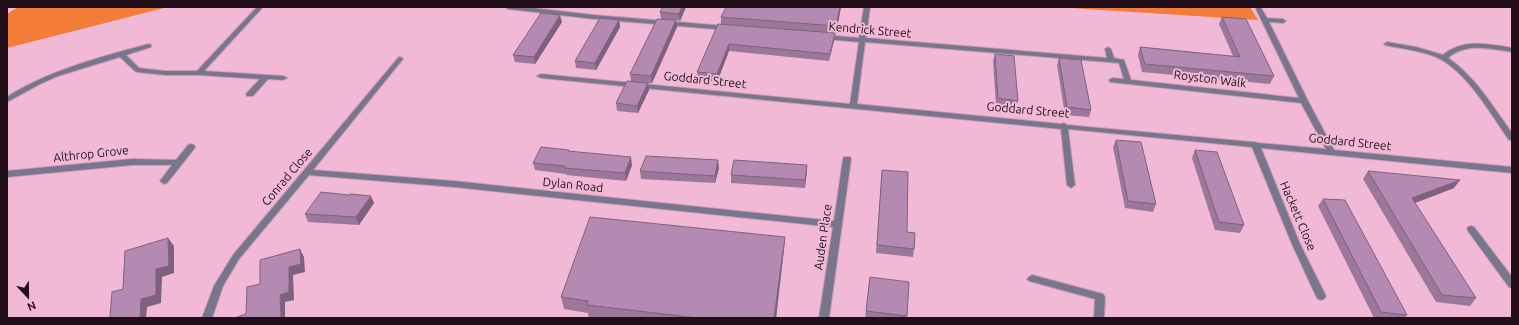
<svg xmlns="http://www.w3.org/2000/svg" width="1519" height="325" font-family="Ubuntu,sans-serif">
  <style>
    .green { fill: #f27c38 }
    .lines { fill: none; stroke-linecap: round; stroke-linejoin: round }
    .minor-casing { stroke: #cc9ab4; stroke-width: 2 }
    .minor { fill: #77768c; fill-rule: evenodd }
    .wall { fill: #9b7799 }
    .shaded-wall { fill: #7e617d }
    .building { fill: #b48ab2; stroke: #7e617d }
    .labels { text-anchor: middle; stroke-width: 4; stroke-linejoin: round; paint-order: stroke }
    .street-label { font-size: 12px; fill: #210e18; stroke: #f2b9d6 }
  </style>
  <rect width="100%" height="100%" fill="#f2b9d6"/>
  <!-- green -->
  <path class="green" d="M18,7H168L7,48V14Z
    M1055,7H1250L1258,20Z"/>
  <g class="lines">
    <!-- minor casing -->
    <g class="minor-casing">
      <path id="minor" d="M257,7H263L204,71L283,76L287,78L283,80L268,79L253,96H247L246,94L260,79L199,75H165L137,72L135,71L120,57L58,76L40,84L7,102V97C47,71 103,56 149,44L151,45V47L126,55L139,68L165,71H197Z
        M505,7H524L594,15L726,26L729,28L726,30L594,19L508,9Z
        M864,7H870L866,38L1107,58L1105,49L1108,47L1111,49L1114,58L1124,60L1131,80L1299,98L1256,9L1257,8H1261L1267,18L1283,19L1286,21L1283,23L1269,22L1308,101L1334,150L1512,167V173L1261,148L1300,244L1326,296L1324,299L1321,300L1318,299L1316,296L1292,244L1252,147L1068,129L1075,185L1071,188L1067,185L1061,129L541,78L537,76L541,74L850,104L859,42L825,39L822,37L825,35L859,38ZM865,42L1119,63L1124,79L1113,78L1109,80L1110,82L1301,103L1326,149L1258,143L1255,142H1252L1067,125L1064,123L1061,124L857,104Z
        M1387,42L1416,47L1443,55C1463,38 1489,44 1512,48V52C1490,49 1466,42 1448,58C1475,76 1493,107 1512,133V140H1509C1491,114 1465,69 1436,57C1419,50 1402,49 1385,45L1384,44Z
        M400,57L402,58L403,59L402,60L313,170L454,181L834,221L843,159L844,157H850L851,159L829,318H819L833,227L454,187L309,175L239,259L223,286L212,318H202L214,286L233,255L398,58Z
        M191,144L194,145L195,147L194,149L167,183L164,184L160,181L172,165H132L7,177V171L132,159L176,160L188,145Z
        M1471,226L1474,227L1512,277V288L1509,287L1468,231L1467,229L1468,227Z
        M1032,275L1103,294L1105,297L1104,318H1094L1095,299L1029,281L1027,279L1029,277Z"/>
    </g>
    <!-- minor -->
    <use href="#minor" class="minor"/>
  </g>
  <!-- wall -->
  <path class="wall" d="M686,7L680,21L676,20L677,27L652,83H648L649,90L638,113L617,111L616,103L631,81L630,74L661,19L660,12Z
    M841,7L836,34L835,33L834,40L829,61L729,51L717,82L698,80L697,72L721,24V17Z
    M1222,17L1274,76L1270,84L1142,72L1138,55L1140,47L1233,56L1219,24Z
    M619,20L620,27L596,70L576,68L575,61Z
    M562,22L535,64L515,62L513,55Z
    M995,54L1018,101L1016,108L996,106L993,61Z
    M1059,58L1091,110L1089,117L1065,115L1057,65Z
    M1116,140L1156,204L1153,212L1125,208L1113,147Z
    M569,150V151L632,165L626,181L566,175V174L535,170L533,163Z
    M1195,150L1244,225L1240,233L1215,230L1192,158Z
    M807,165L805,188L731,183V175Z
    M719,168L715,183L641,179L640,171Z
    M882,170L907,232L914,249L913,257L876,253Z
    M1368,171L1454,188L1415,203L1476,298L1470,306L1436,302L1363,179Z
    M349,195L374,203L359,225L308,222L305,214Z
    M1323,199L1407,315L1404,318H1374L1318,206Z
    M785,237L784,249L776,318H589L588,313L564,309L561,297Z
    M870,277L907,316L906,318H865Z"/>
  <!-- shaded-wall -->
  <path class="shaded-wall" d="M682,7H686L680,21L679,14Z
    M840,7H841L836,34V26Z
    M560,15L562,22L535,64L534,57Z
    M619,20L620,27L596,70L595,63Z
    M676,20L677,27L652,83L651,76Z
    M835,33L834,40L829,61L830,54Z
    M729,44V51L717,82V74Z
    M648,83L649,90L638,113L637,106Z
    M631,157L632,165L626,181L625,173Z
    M718,160L719,168L715,183V176Z
    M807,165V172L805,188V180Z
    M1460,180L1454,188L1407,206L1412,198Z
    M371,196L374,203L359,225L356,217Z
    M785,237L784,249L776,318H774Z
    M168,238L174,246V273L162,277L161,303L147,307L146,318H140L141,299Z
    M300,249L304,257L305,272L293,275L294,300L285,302V318H281L280,295L289,267Z"/>
  <!-- building -->
  <path class="building" d="M663,7H682L679,14L660,12Z
    M726,7H840L836,26L721,17Z
    M541,13L560,15L534,57L513,55Z
    M1222,17L1246,19L1274,76L1145,64L1140,47L1240,57Z
    M600,18L619,20L595,63L575,61Z
    M657,19L676,20L651,76L630,74Z
    M718,24L835,33L830,54L729,44L717,74L697,72Z
    M995,54L1014,56L1018,101L998,98Z
    M1059,58L1081,60L1091,110L1067,107Z
    M627,81L648,83L637,106L616,103Z
    M1116,140L1141,142L1156,204L1128,201Z
    M541,147L569,150L568,151L631,157L625,173L564,168L565,166L533,163Z
    M1195,150L1217,152L1244,225L1219,222Z
    M646,156L718,160L715,176L640,171Z
    M734,160L807,165L805,180L731,175Z
    M882,170L908,172L907,232L915,233L914,249L877,245Z
    M1368,171L1460,180L1412,198L1476,298L1442,295Z
    M321,192L349,195L350,194L371,196L356,217L305,214Z
    M1323,199L1345,200L1407,315L1381,312Z
    M590,217L785,237L774,318H698L587,305L588,301L561,297Z
    M168,238L169,266L156,269V295L141,299L140,318H108L110,317L112,292L123,289L125,251Z
    M300,249L301,264L289,267V292L280,295L281,318H237V317L246,314L247,287L260,284V260Z
    M870,277L909,282L907,316L866,311Z"/>
  <g class="labels">
    <!-- street labels -->
    <g class="street-label">
      <text transform="translate(870 30) rotate(5)" y="4">Kendrick Street</text>
      <text transform="translate(1210 79) rotate(7)" y="4">Royston Walk</text>
      <text transform="translate(705 80) rotate(6)" y="4">Goddard Street</text>
      <text transform="translate(1028 110) rotate(5)" y="4">Goddard Street</text>
      <text transform="translate(1350 142) rotate(6)" y="4">Goddard Street</text>
      <text transform="translate(91 154) rotate(-6)" y="4">Althrop Grove</text>
      <text transform="translate(287 177) rotate(-50)" y="4">Conrad Close</text>
      <text transform="translate(573 185) rotate(6)" y="4">Dylan Road</text>
      <text transform="translate(1298 216) rotate(67)" y="4">Hackett Close</text>
      <text transform="translate(823 237) rotate(-82)" y="4">Auden Place</text>
    </g>
  </g>
  <!-- border -->
  <rect width="1519" height="325" fill="none" stroke="#210e18" stroke-width="16"/>
  <!-- north arrow -->
  <g transform="translate(28 297) rotate(158)" stroke="#f2b9d6" stroke-width="3" paint-order="stroke">
  <path d="M0-3L7 15L0 10L-7 15Z" fill="#210e18"/>
  <text y="-6" font-size="11" font-weight="bold" text-anchor="middle" fill="#210e18">N</text>
  </g>
</svg>
